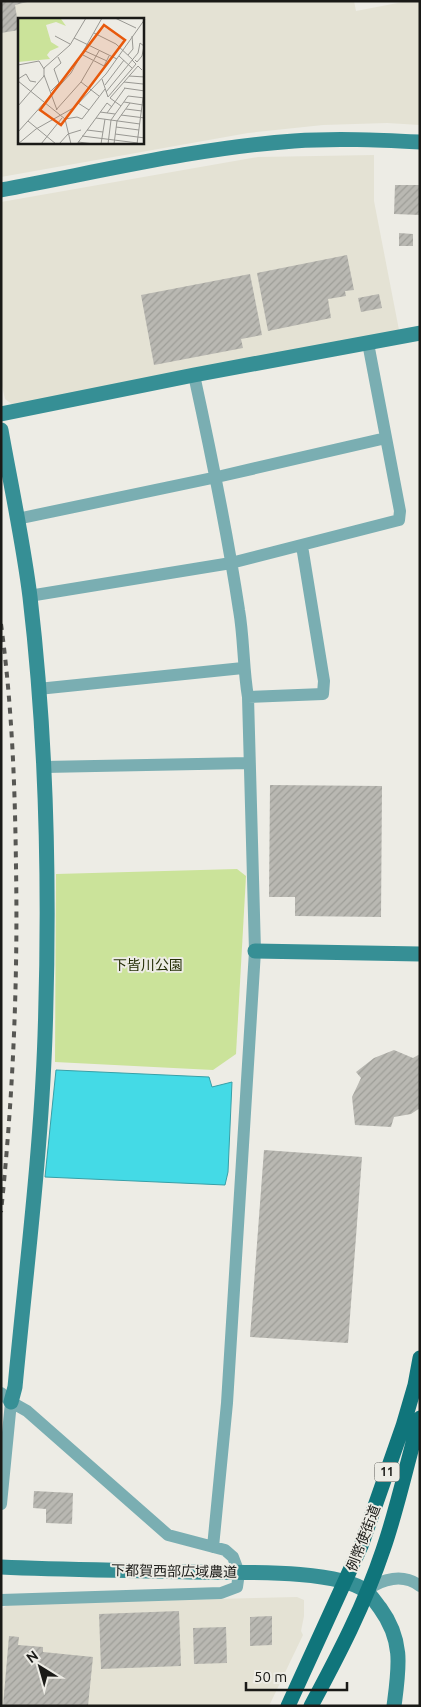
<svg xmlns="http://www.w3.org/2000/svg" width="421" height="1707" font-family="Ubuntu,'Noto Sans JP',sans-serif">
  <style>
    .built { fill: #e4e2d4; fill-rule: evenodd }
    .park { fill: #cbe39a }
    .water { fill: #44dae6; stroke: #37a0a8 }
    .building { fill: url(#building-hatch) }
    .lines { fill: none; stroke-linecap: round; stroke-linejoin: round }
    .street { stroke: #7aaeb2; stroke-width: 12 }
    .secondary { stroke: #368f95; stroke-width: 15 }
    .primary { stroke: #10757b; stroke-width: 15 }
    .rail { stroke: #575753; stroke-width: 4; stroke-dasharray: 6 6; stroke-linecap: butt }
    .labels { text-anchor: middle; stroke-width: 4; stroke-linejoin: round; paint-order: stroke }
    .shield { fill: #edece5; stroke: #595955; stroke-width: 1 }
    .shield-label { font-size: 12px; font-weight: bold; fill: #1a1a17 }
    .park-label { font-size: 14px; fill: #252f07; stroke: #edece5 }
    .street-label { font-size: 14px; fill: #1a1a17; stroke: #edece5 }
    .inset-road { fill: none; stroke: #999893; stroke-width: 1 }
    .view { fill: #e8590c; fill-opacity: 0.15; stroke: #e8590c; stroke-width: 2.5 }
    .inset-edge { fill: none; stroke: #1a1a17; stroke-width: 2.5 }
  </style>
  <defs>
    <pattern id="building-hatch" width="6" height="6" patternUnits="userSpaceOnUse" patternTransform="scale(1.25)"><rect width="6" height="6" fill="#b9b8b2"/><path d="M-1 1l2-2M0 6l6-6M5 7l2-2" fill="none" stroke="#9e9e98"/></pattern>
  </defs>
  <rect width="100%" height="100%" fill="#edece5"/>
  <!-- built -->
  <path class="built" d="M1,1H354L356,11L408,1H420V125L387,123L323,125L248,133L1,177ZM19,19H142V142H19Z
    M374,155V201L399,330L13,405L5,399L1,381V202L258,157Z
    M297,1597L304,1600V1616L301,1631L303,1635L269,1706H1V1610L8,1604Z"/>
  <!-- park -->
  <path class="park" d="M237,869L246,876L236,1054L213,1070L55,1062L56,874Z"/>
  <!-- water -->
  <path class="water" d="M56,1070L209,1077L212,1087L232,1082L228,1172L225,1185L45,1177Z"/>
  <!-- building -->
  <path class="building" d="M1,1H31L15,5L19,30L1,33Z
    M395,185H420V215L394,214Z
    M399,233L413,234V246H399Z
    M347,255L354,290L345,291L346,296L328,299L331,318L268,331L257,273Z
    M250,274L262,335L241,339L243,348L154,365L141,295Z
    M379,294L382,308L361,312L358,298Z
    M270,785L382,786L381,917L295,916V897H269Z
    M394,1050L413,1058L420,1054V1108L411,1114L394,1117L391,1127L355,1125L352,1097L361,1078L356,1072L374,1058Z
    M264,1150L362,1157L348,1343L250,1337Z
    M34,1491L73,1493L72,1524L46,1523V1509L33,1508Z
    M179,1611L181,1666L101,1669L99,1614Z
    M272,1616V1645L250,1646V1617Z
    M226,1627L227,1663L194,1664L193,1628Z
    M9,1636L19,1637L18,1645L43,1647V1652L93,1657L88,1706H3Z"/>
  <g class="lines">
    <!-- street -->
    <path class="street" d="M194,375C211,453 227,531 239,610C244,638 243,668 248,697L255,951L227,1403L213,1547
      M17,519L217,477L386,438
      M29,596L231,563L399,520L400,511L368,343
      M38,689L243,668
      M248,697L323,694L324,681L302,546
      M44,767L249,763
      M1,1393L11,1402L27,1411L168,1535L225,1550L233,1557L239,1573L237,1587L221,1593L1,1600
      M1,1504L11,1402
      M367,1590C382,1579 403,1573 420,1586"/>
    <!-- secondary -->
    <path class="secondary" d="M1,190C98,172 196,148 294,141C336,138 378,140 420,142
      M1,414L194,375L420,333
      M1,430C11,486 23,541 30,597C47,742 50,890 45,1036C41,1153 26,1270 15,1387L11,1402
      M255,951L420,954
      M1,1567C64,1570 127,1570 190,1572C231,1573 335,1568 366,1591C371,1595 376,1603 380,1608C404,1641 399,1668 394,1706"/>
    <!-- primary -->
    <path class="primary" d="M288,1706L361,1546L403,1426L415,1385L420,1358
      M311,1706C338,1656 365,1604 383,1550C398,1507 407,1462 420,1418"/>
    <!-- rail -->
    <path class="rail" d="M1,624C12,705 15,786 16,867C18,982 13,1097 1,1212"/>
  </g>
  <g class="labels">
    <!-- shield labels -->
    <rect class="shield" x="374.5" y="1462.5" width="25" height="19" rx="4"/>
    <g class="shield-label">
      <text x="387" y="1476">11</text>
    </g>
    <!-- park labels -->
    <g class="park-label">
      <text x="148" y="970">下皆川公園</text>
    </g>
    <!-- street labels -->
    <g class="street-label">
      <text transform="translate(363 1538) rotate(-69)" y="5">例幣使街道</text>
      <text transform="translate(174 1571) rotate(1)" y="5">下都賀西部広域農道</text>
    </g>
  </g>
  <!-- overview -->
  <g transform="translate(18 18)">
    <rect width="126" height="126" fill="#edece5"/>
    <path d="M0,0L43,1L48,8L38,4L28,7L33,24L41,29L32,33L29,37L32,41L0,44Z" fill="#cbe39a"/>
    <path class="inset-road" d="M97,0L118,10M76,15L98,26L115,42M37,18L52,26M56,20L99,41M67,33L89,43M65,37L86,48L91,38M110,37L115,31L114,18M101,38L114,50M117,42L119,44L124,38L126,28L122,25M0,47L21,43L26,51M26,57L39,92M111,58L127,59M0,61L8,56L12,63L18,64M84,61L90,79L118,46L114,42M0,63L47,101L53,126M63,64L81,78M106,64L125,66M87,67L106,42M106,70L127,73M33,73L41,65L36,51L43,45L40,39M88,74L120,35L122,25M106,84L125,87M60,85L71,92L87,71M0,88L26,58V50L52,27L68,0M103,88L92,80L120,48L124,52M108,91L124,93M38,92L63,64L81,33M82,94L97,96M89,95L107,70M103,97L127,100M78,100L122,106M47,101L59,99L64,101L71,92M10,103L38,126M98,109L121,112M69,112L85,114M0,114L53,55L84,0M97,116L127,120M64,118L120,125M60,124L76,126M0,126L18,111L57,89L88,56L127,1M23,126L44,100M41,126L50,116L63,112M59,126L89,85L94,89M83,126L87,101M90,126L93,102L110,78L127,80M96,126L99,103L112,85M119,126L125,80"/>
    <path class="view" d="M86,7L107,22L43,107L22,92Z"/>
    <rect width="126" height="126" class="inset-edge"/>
  </g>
  <!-- border -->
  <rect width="421" height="1707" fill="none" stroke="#1a1a17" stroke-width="5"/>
  <!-- north arrow -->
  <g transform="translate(40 1667) rotate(323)" stroke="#edece5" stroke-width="4" paint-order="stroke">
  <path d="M0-4L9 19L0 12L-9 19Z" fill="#1a1a17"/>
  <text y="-8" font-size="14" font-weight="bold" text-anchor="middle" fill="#1a1a17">N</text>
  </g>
  <!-- scale -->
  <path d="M246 1682v8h101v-8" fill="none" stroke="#1a1a17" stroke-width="2.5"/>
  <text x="254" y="1682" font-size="15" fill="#1a1a17" stroke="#edece5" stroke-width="4" paint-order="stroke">50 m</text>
</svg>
